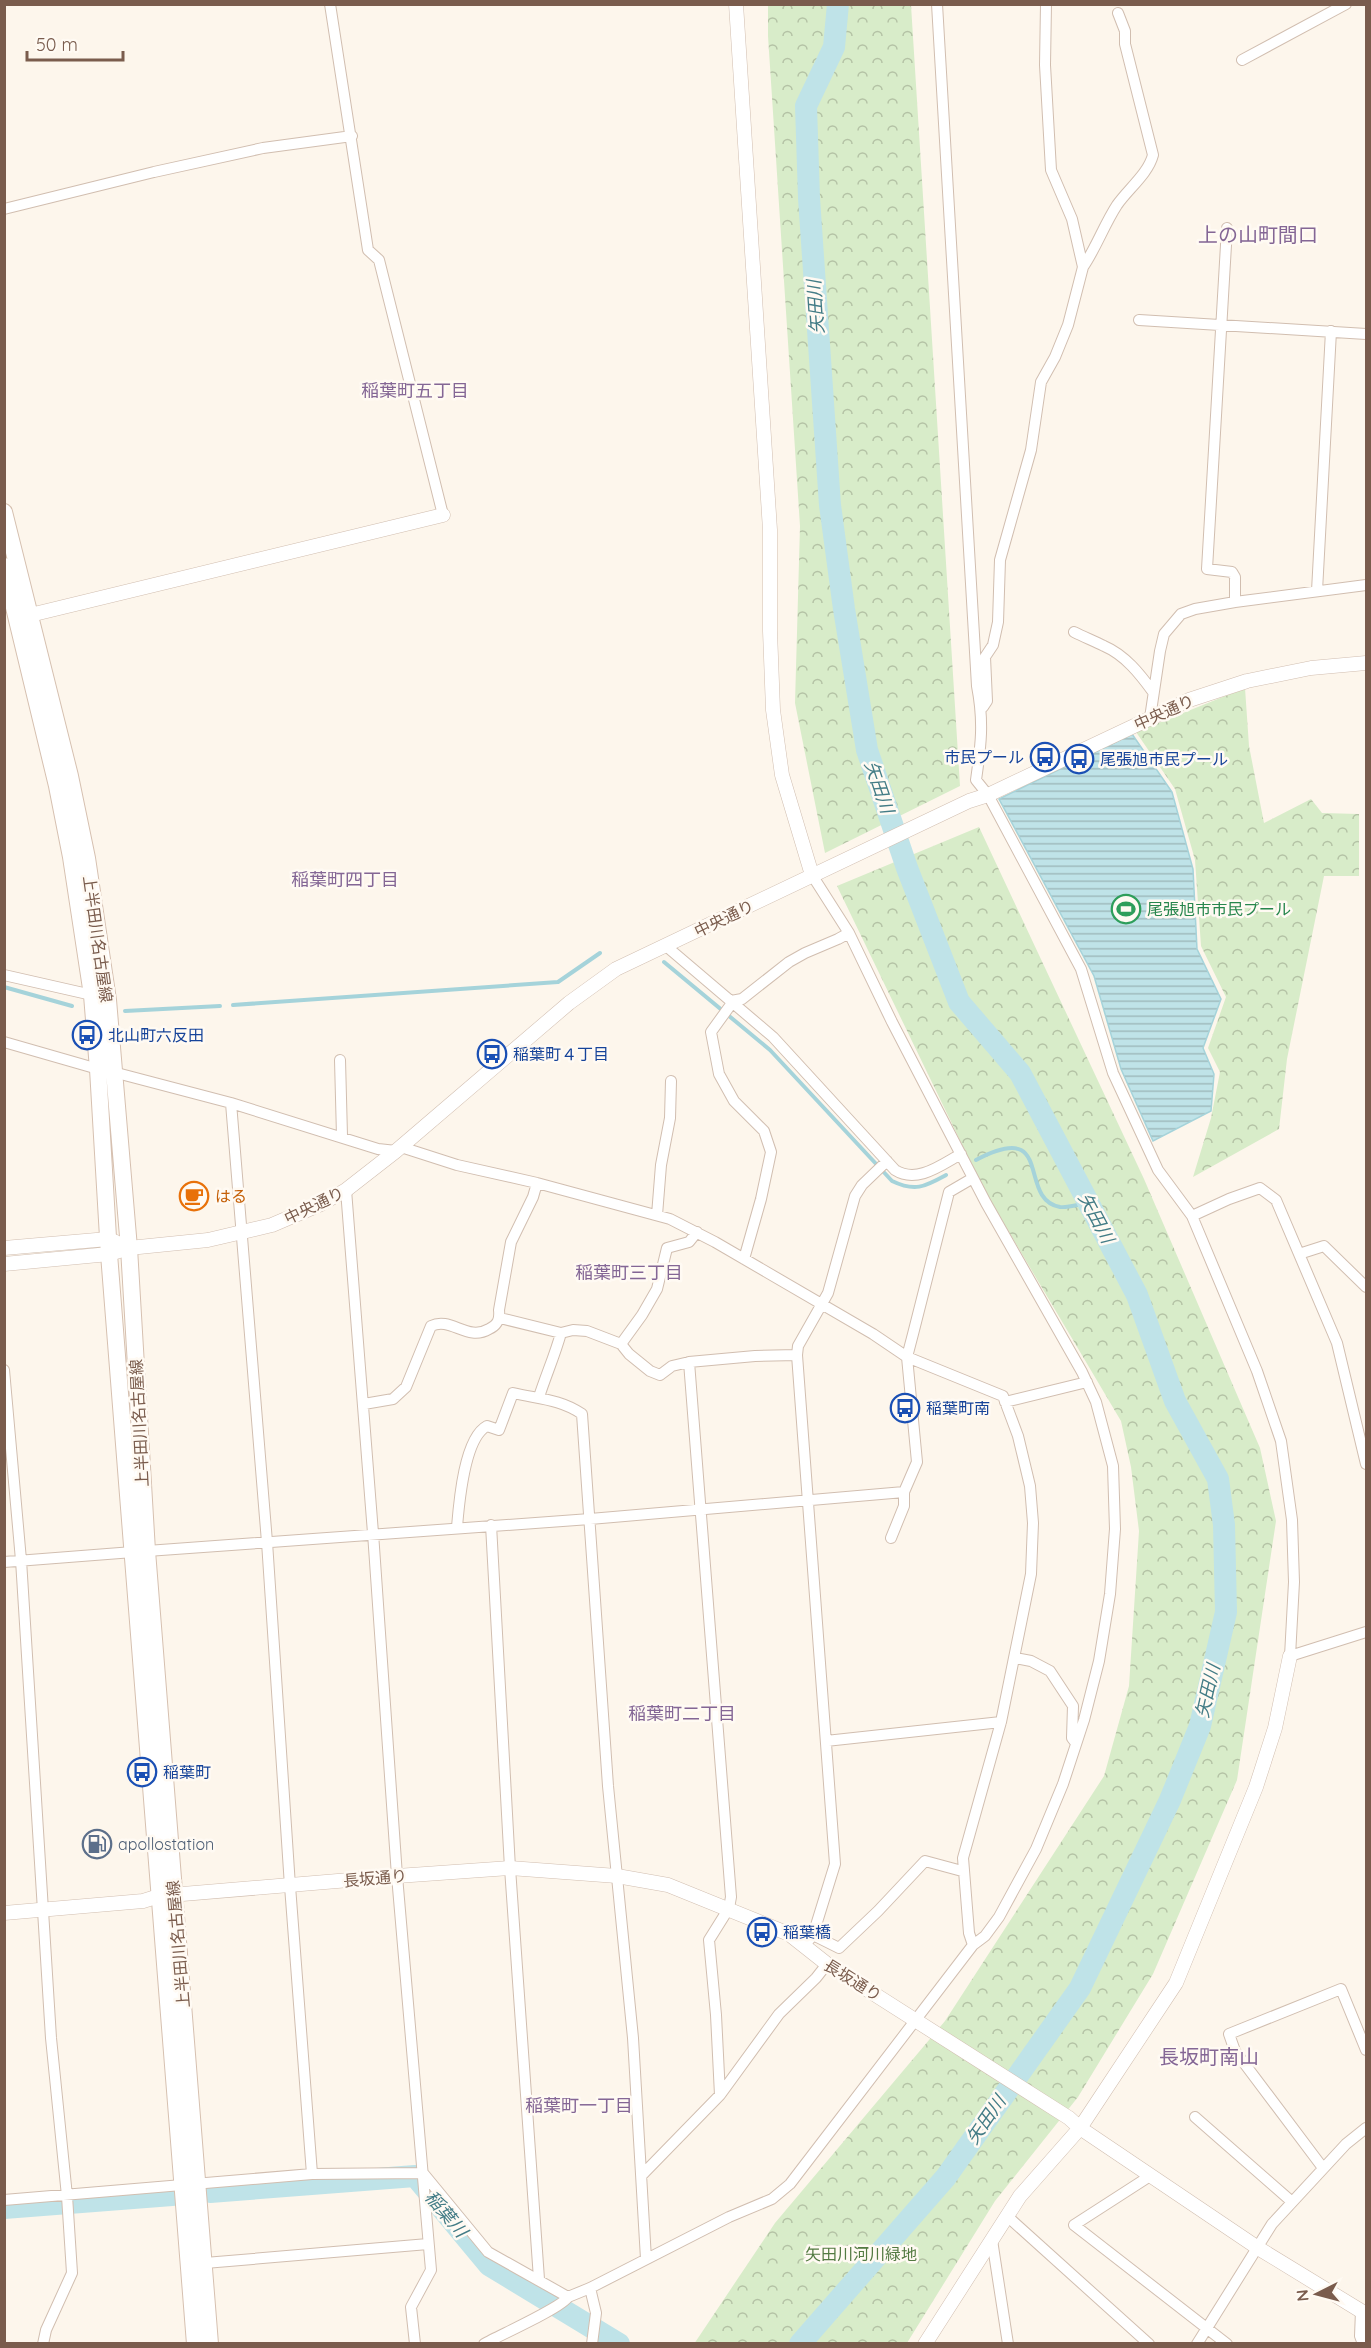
<svg xmlns="http://www.w3.org/2000/svg" width="1371" height="2348" font-family="Quicksand,'Noto Sans JP',sans-serif">
  <style>
    .forest { fill: url(#forest-crowns) }
    .water { fill: url(#water-rules); stroke: #a5d3da; stroke-width: 1.5 }
    .lines { fill: none; stroke-linecap: round; stroke-linejoin: round }
    .stream { stroke: #a5d3da; stroke-width: 4 }
    .river { stroke: #bfe3e8; stroke-width: 22 }
    .minor-casing { stroke: #d1beb0; stroke-width: 12 }
    .tertiary-casing { stroke: #d1beb0; stroke-width: 15 }
    .secondary-casing { stroke: #d6c0b0; stroke-width: 18 }
    .minor { stroke: #fff; stroke-width: 10 }
    .tertiary { stroke: #fff; stroke-width: 14 }
    .secondary { stroke: #fff; stroke-width: 16 }
    .labels { text-anchor: middle; stroke-width: 5; stroke-linejoin: round; paint-order: stroke }
    .street-label { font-size: 16px; fill: #7a5c4d; stroke: #fffaf3 }
    .transit-label { font-size: 16px; fill: #164399; stroke: #fffaf3; text-anchor: start }
    .leisure-label { font-size: 16px; fill: #27864d; stroke: #fffaf3; text-anchor: start }
    .food-label { font-size: 16px; fill: #c56008; stroke: #fffaf3; text-anchor: start }
    .service-label { font-size: 16px; fill: #4e5e75; stroke: #fffaf3; text-anchor: start }
    .park-label { font-size: 16px; fill: #537a41; stroke: #fffaf3 }
    .water-label { font-size: 18px; font-style: italic; fill: #437c86; stroke: #fffaf3 }
    .neighbourhood-label { font-size: 18px; fill: #846695; stroke: #fffaf3 }
    .quarter-label { font-size: 20px; fill: #846695; stroke: #fffaf3 }
  </style>
  <defs>
    <pattern id="forest-crowns" width="20" height="18" patternUnits="userSpaceOnUse" patternTransform="scale(1.5)"><rect width="20" height="18" fill="#d8ecc9"/><path d="M2 6a3 3 0 1 1 6 0M12 15a3 3 0 1 1 6 0" fill="none" stroke="#b4c2a5"/></pattern>
    <pattern id="water-rules" width="6" height="5" patternUnits="userSpaceOnUse" patternTransform="scale(1.5)"><rect width="6" height="5" fill="#bfe3e8"/><path d="M0 2.5h6" fill="none" stroke="#a0bbbe"/></pattern>
  </defs>
  <rect width="100%" height="100%" fill="#fdf6ec"/>
  <!-- forest -->
  <path class="forest" d="M768,5H911L960,786L825,853L795,703L800,526L768,36Z
    M1245,688L1249,746L1264,823L1311,799L1322,813L1359,814V876H1324L1287,1059L1279,1129L1193,1177L1211,1118L1220,1072L1208,1048L1226,997L1201,946L1195,860L1175,789L1136,732Z
    M979,827L1144,1179L1260,1448L1276,1521L1237,1780L1153,1974L1078,2097L995,2201L907,2343L694,2344L775,2223L945,2021L1104,1776L1129,1686L1139,1531L1131,1467L1121,1421L984,1190L837,886Z"/>
  <!-- water -->
  <path class="water" d="M1132,734L1172,792L1193,869L1197,949L1221,999L1203,1048L1214,1074L1211,1111L1153,1141L1121,1069L1094,976L999,799Z"/>
  <g class="lines">
    <!-- stream -->
    <path class="stream" d="M664,962L770,1050L892,1181C915,1192 924,1187 946,1175
      M4,987L72,1006
      M233,1005L558,982L600,953
      M125,1011L220,1006
      M976,1160C1056,1118 1016,1199 1060,1207C1068,1208 1080,1204 1088,1203"/>
    <!-- river -->
    <path class="river" d="M210,2192L415,2176L489,2265L619,2344
      M4,2208L172,2195
      M800,2344L946,2177L1080,1988L1170,1800L1200,1726L1226,1612L1224,1525L1218,1479L1175,1401L1137,1295L1020,1073L959,1002L907,868L867,750L844,609L830,505L809,198L806,106L834,47L838,4"/>
    <!-- minor casing -->
    <g class="minor-casing">
      <path id="minor" d="M330,4L368,250L379,260L443,515
        M937,4L977,686C984,722 981,745 976,780L988,795L1081,969L1113,1073L1158,1170L1192,1216L1257,1371L1281,1441L1292,1520L1294,1582L1290,1656L1366,1632
        M1242,60L1346,4
        M4,209L154,172L263,148L352,136
        M1227,228L1207,569L1232,572L1235,577V602
        M1083,267C1096,248 1104,225 1117,205C1128,189 1148,174 1153,155L1125,44V31L1118,13
        M1139,320L1366,334
        M1317,591L1331,331
        M1074,632C1084,637 1094,641 1104,646C1125,655 1140,674 1153,692
        M983,707L987,701L985,657L993,645L998,622L1000,560L1031,450L1041,382L1055,357L1068,325L1083,267L1072,219L1051,170L1045,65L1046,4
        M1150,718L1160,651L1164,634L1181,614L1195,609L1235,602L1366,585
        M666,946L773,1037L895,1170C917,1184 941,1165 961,1154
        M4,975L92,995
        M731,1001L742,999L789,962L805,953L838,939L849,933
        M732,1003L711,1032L719,1074L734,1101L764,1131L771,1152L761,1199L744,1259
        M4,1042L98,1069
        M340,1060L342,1136
        M113,1072L231,1103L378,1149L396,1151
        M231,1103L267,1542L290,1886L312,2174
        M401,1147L457,1165L537,1183L670,1219L715,1242L873,1334L907,1357L1003,1396L1018,1436L1030,1486L1033,1523L1031,1574L1001,1722L963,1858L969,1933L973,1945
        M346,1190L373,1533L397,1876L431,2270L411,2307L415,2344
        M657,1215L661,1165L670,1118L671,1081
        M1192,1216L1229,1199L1260,1188L1276,1200L1337,1343L1366,1464
        M1299,1254L1324,1246L1366,1287
        M500,1318L561,1333L573,1330L587,1331L621,1344L629,1354L650,1371L660,1375L672,1366L689,1362L755,1356L797,1355
        M621,1344L642,1315L657,1289L667,1248L689,1242L697,1232
        M689,1362L731,1897L729,1908L709,1940L716,2015L720,2095
        M4,1370L21,1560L51,2038L67,2196L72,2273L46,2330L43,2344
        M539,1397C546,1375 555,1355 561,1333
        M1005,1402L1087,1382
        M364,1404L393,1399L406,1387L431,1326C451,1316 467,1342 489,1329C498,1325 500,1319 499,1310L511,1242L533,1197L537,1183
        M491,1525L510,1868L539,2279
        M457,1527C459,1503 464,1438 487,1426L499,1430L513,1393C538,1399 560,1399 582,1414L608,1786L633,2038L646,2259
        M891,1538L904,1506V1492L917,1462L907,1357L913,1334L949,1192L973,1178
        M147,1551L590,1519L904,1492
        M4,1562L133,1552
        M1015,1658L1031,1661L1050,1671L1073,1706L1072,1738L1075,1742
        M826,1741L1001,1722
        M813,1935L839,1948L878,1911L925,1861L962,1871
        M804,1946L813,1935L835,1864L797,1355L798,1346L828,1293L855,1196L862,1185L887,1161
        M1195,2117L1291,2201
        M1323,2168L1235,2051L1229,2034L1341,1989L1366,2050
        M423,2173L488,2252L568,2297
        M642,2175L720,2095L779,2014L816,1978L827,1964
        M1150,2176L1074,2225L1227,2344
        M4,2200L312,2174L423,2173
        M1007,2216L1149,2344
        M992,2240L1008,2344
        M205,2263L428,2244
        M590,2288L596,2313L592,2344
        M1361,2311L1360,2336L1363,2344
        M484,2344C500,2335 561,2308 568,2297L590,2288L729,2217L772,2199L790,2184L973,1945L985,1936L999,1917L1036,1849L1063,1784L1084,1720L1099,1661L1110,1594L1115,1529L1113,1466L1096,1402L1082,1372L986,1203L892,1022L849,933L812,875
        M1197,2344L1272,2224L1346,2144L1366,2128"/>
    </g>
    <!-- tertiary casing -->
    <g class="tertiary-casing">
      <path id="tertiary" d="M736,4L770,530V631L773,710L782,775L812,875
        M22,617L443,515
        M4,1248L108,1239L116,1242
        M4,1264L109,1254L129,1248L208,1240L272,1225L321,1204L346,1190L396,1151L569,1003L616,969L969,801L988,795L1189,700L1247,681L1311,668L1366,663
        M4,1913L143,1901L159,1896L397,1876L510,1868L617,1876L668,1885L789,1934L827,1964L1069,2118L1080,2128L1258,2248L1366,2314
        M925,2344L1020,2196L1080,2128L1176,1983L1256,1787L1275,1728L1290,1656"/>
    </g>
    <!-- secondary casing -->
    <g class="secondary-casing">
      <path id="secondary" d="M4,512L70,776L87,858L108,1000L129,1248L147,1551L210,2344
        M4,566L57,786L71,857L92,995L98,1069L109,1254L195,2344"/>
    </g>
    <!-- minor -->
    <use href="#minor" class="minor"/>
    <!-- tertiary -->
    <use href="#tertiary" class="tertiary"/>
    <!-- secondary -->
    <use href="#secondary" class="secondary"/>
  </g>
  <!-- icons -->
  <defs>
    <g id="bus-ring" transform="scale(1.5)"><circle r="9.5" fill="#fffaf3" stroke="#1a4fb4" stroke-width="1.5"/><path d="M-5-6H5V4H4V6H2V4H-2V6H-4V4H-5ZM-3.5-4V0h7V-4ZM-3.5 1.2v1.5H-2V1.2ZM2 1.2v1.5H3.5V1.2Z" fill="#1a4fb4"/></g>
    <g id="stadium-ring" transform="scale(1.5)"><circle r="9.5" fill="#fffaf3" stroke="#2e9e5b" stroke-width="1.5"/><path d="M0-5a6.5 5 0 1 0 0 10a6.5 5 0 1 0 0-10ZM-3.5-1.8h7v3.6h-7Z" fill="#2e9e5b"/></g>
    <g id="cafe-ring" transform="scale(1.5)"><circle r="9.5" fill="#fffaf3" stroke="#e8710a" stroke-width="1.5"/><path d="M-5.5-4.5H6V0H3Q3 3.5 0 3.5H-2.5Q-5.5 3.5-5.5 0ZM3-3.2v2h1.7v-2ZM-6 4.5H4V6H-6Z" fill="#e8710a"/></g>
    <g id="fuel-ring" transform="scale(1.5)"><circle r="9.5" fill="#fffaf3" stroke="#5c6f8a" stroke-width="1.5"/><path d="M-5.5-6h7V0h2V4h1.3V-2.5L3-4.5l.8-.8L6-3V5H2.5V1h-1V6h-7ZM-4.2-4.7v3.2H.2V-4.7Z" fill="#5c6f8a"/></g>
  </defs>
  <g fill-rule="evenodd">
    <use href="#bus-ring" x="1045" y="757"/>
    <use href="#bus-ring" x="1079" y="759"/>
    <use href="#stadium-ring" x="1126" y="909"/>
    <use href="#bus-ring" x="87" y="1035"/>
    <use href="#bus-ring" x="492" y="1054"/>
    <use href="#cafe-ring" x="194" y="1196"/>
    <use href="#bus-ring" x="905" y="1408"/>
    <use href="#bus-ring" x="142" y="1772"/>
    <use href="#fuel-ring" x="97" y="1844"/>
    <use href="#bus-ring" x="762" y="1932"/>
  </g>
  <g class="labels">
    <!-- street labels -->
    <g class="street-label">
      <text transform="translate(1164 712) rotate(-24)" y="6">中央通り</text>
      <text transform="translate(724 918) rotate(-26)" y="6">中央通り</text>
      <text transform="translate(98 939) rotate(82)" y="6">上半田川名古屋線</text>
      <text transform="translate(314 1205) rotate(-26)" y="6">中央通り</text>
      <text transform="translate(139 1423) rotate(-93)" y="6">上半田川名古屋線</text>
      <text transform="translate(375 1878) rotate(-5)" y="6">長坂通り</text>
      <text transform="translate(178 1944) rotate(-95)" y="6">上半田川名古屋線</text>
      <text transform="translate(853 1980) rotate(32)" y="6">長坂通り</text>
    </g>
    <!-- transit labels -->
    <g class="transit-label">
      <text x="1024" y="763" text-anchor="end">市民プール</text>
      <text x="1100" y="765">尾張旭市民プール</text>
      <text x="108" y="1041">北山町六反田</text>
      <text x="513" y="1060">稲葉町４丁目</text>
      <text x="926" y="1414">稲葉町南</text>
      <text x="163" y="1778">稲葉町</text>
      <text x="783" y="1938">稲葉橋</text>
    </g>
    <!-- leisure labels -->
    <g class="leisure-label">
      <text x="1147" y="915">尾張旭市市民プール</text>
    </g>
    <!-- food labels -->
    <g class="food-label">
      <text x="215" y="1202">はる</text>
    </g>
    <!-- service labels -->
    <g class="service-label">
      <text x="118" y="1850">apollostation</text>
    </g>
    <!-- park labels -->
    <g class="park-label">
      <text x="861" y="2260">矢田川河川緑地</text>
    </g>
    <!-- water labels -->
    <g class="water-label">
      <text transform="translate(816 307) rotate(-94)" y="6">矢田川</text>
      <text transform="translate(879 787) rotate(71)" y="6">矢田川</text>
      <text transform="translate(1096 1218) rotate(62)" y="6">矢田川</text>
      <text transform="translate(1208 1691) rotate(-77)" y="6">矢田川</text>
      <text transform="translate(986 2120) rotate(-55)" y="6">矢田川</text>
      <text transform="translate(446 2214) rotate(50)" y="6">稲葉川</text>
    </g>
    <!-- neighbourhood labels -->
    <g class="neighbourhood-label">
      <text x="415" y="397">稲葉町五丁目</text>
      <text x="345" y="886">稲葉町四丁目</text>
      <text x="629" y="1279">稲葉町三丁目</text>
      <text x="682" y="1720">稲葉町二丁目</text>
      <text x="579" y="2112">稲葉町一丁目</text>
    </g>
    <!-- quarter labels -->
    <g class="quarter-label">
      <text x="1258" y="242">上の山町間口</text>
      <text x="1209" y="2064">長坂町南山</text>
    </g>
  </g>
  <!-- border -->
  <rect width="1371" height="2348" fill="none" stroke="#7a5c4d" stroke-width="12"/>
  <!-- north arrow -->
  <g transform="translate(1317 2294) rotate(264)" stroke="#fffaf3" stroke-width="4.5" paint-order="stroke">
  <path d="M0-4.5L10 22L0 15L-10 22Z" fill="#7a5c4d"/>
  <text y="-9" font-size="16" font-weight="bold" text-anchor="middle" fill="#7a5c4d">N</text>
  </g>
  <!-- scale -->
  <path d="M27 51v9h96v-9" fill="none" stroke="#7a5c4d" stroke-width="3"/>
  <text x="36" y="51" font-size="18" fill="#7a5c4d" stroke="#fffaf3" stroke-width="4.5" paint-order="stroke">50 m</text>
</svg>
